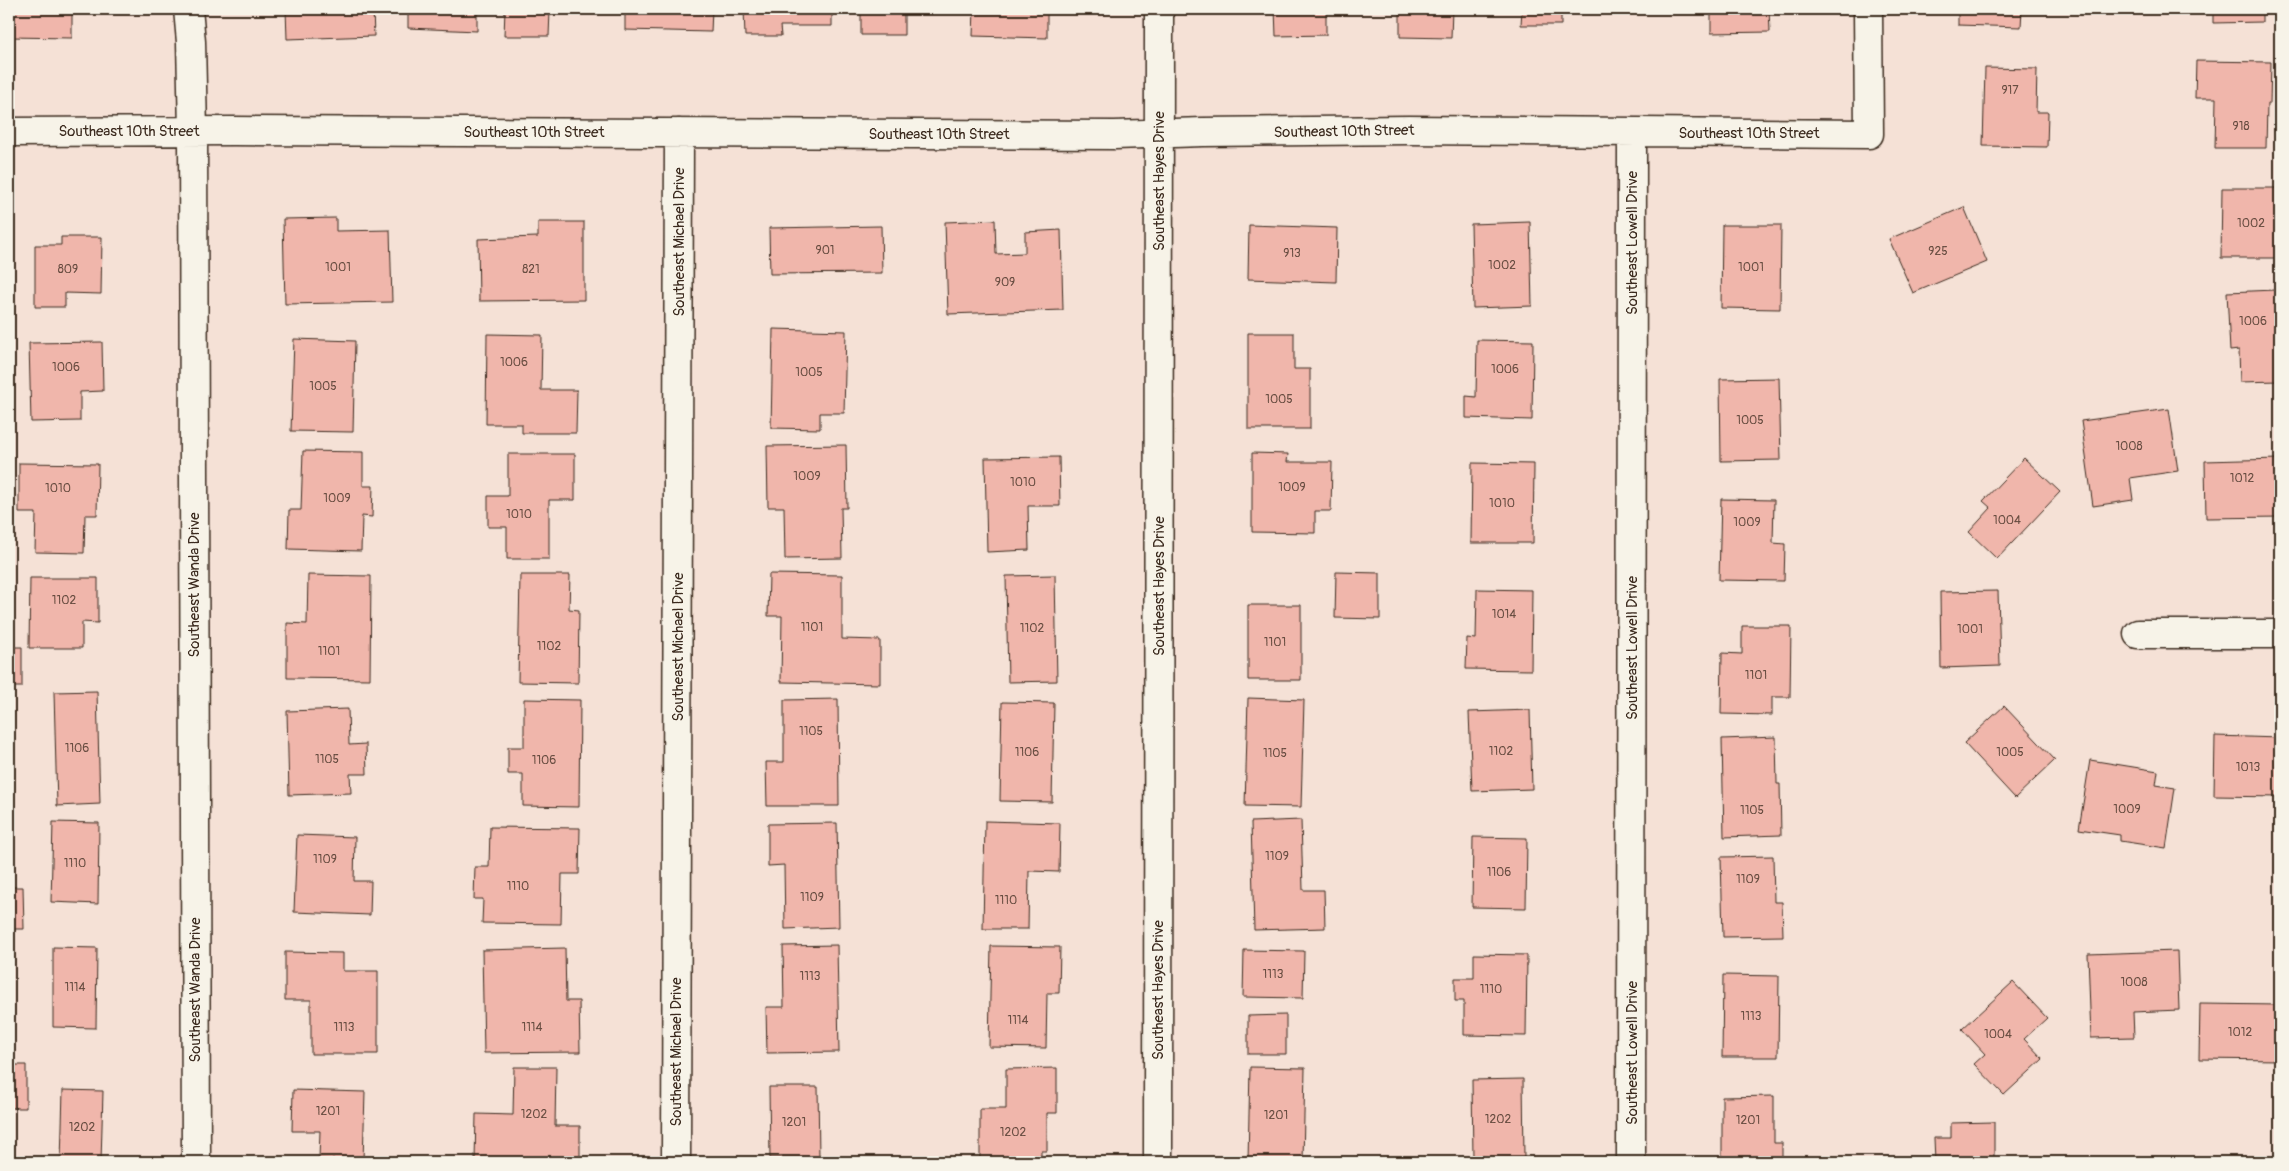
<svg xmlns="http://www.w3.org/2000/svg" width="2289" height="1171" font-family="Pangolin,sans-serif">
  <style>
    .building { fill: #f0b6ab; stroke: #3b2a1e }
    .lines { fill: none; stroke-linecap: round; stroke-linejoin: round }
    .minor-casing { stroke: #3b2a1e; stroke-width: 31 }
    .minor { stroke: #f7f3e8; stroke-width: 28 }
    .labels { text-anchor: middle; stroke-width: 4; stroke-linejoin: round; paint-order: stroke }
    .number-label { font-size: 12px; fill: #684d41 }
    .street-label { font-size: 15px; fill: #3b2a1e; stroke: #f7f3e8 }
  </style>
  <rect width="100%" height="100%" fill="#f5e1d6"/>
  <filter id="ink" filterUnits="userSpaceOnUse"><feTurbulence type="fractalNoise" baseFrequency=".02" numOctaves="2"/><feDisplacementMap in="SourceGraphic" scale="10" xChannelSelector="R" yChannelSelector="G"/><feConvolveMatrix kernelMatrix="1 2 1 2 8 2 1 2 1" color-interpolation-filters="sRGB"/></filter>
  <g filter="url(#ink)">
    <!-- building -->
    <path class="building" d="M9,9H72V38L9,37Z
      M286,9H373L374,36L287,39Z
      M408,9H477V31L408,28Z
      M505,9H606V12L550,11L549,36H504Z
      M625,9H712L711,32L625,30Z
      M744,9H832V26H780L781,36H745Z
      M861,9H904V35H861Z
      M974,9H1047V38L973,36Z
      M1275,9H1326V35L1276,36Z
      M1400,9H1452L1451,38L1400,37Z
      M1522,9H1561V25H1521Z
      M1711,9H1769L1770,32L1711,33Z
      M1958,9H2022L2021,27L1958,25Z
      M2213,9H2262V22L2213,23Z
      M2196,61L2271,62L2270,104H2267L2266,148H2215L2216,98H2195Z
      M1985,68L2037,69L2036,112H2048L2047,147L1983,146Z
      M2222,188H2280V258H2221Z
      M1964,207L1987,262L1913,293L1889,239Z
      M336,218V231L390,230L392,302L285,304L283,219Z
      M995,220L996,254L1025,253V232L1061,230L1063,310L948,314L945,222Z
      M538,222H584V300L479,301L478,239L538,237Z
      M1530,222L1532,306L1473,308L1471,224Z
      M1249,225L1337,228L1336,282L1248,279Z
      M1722,225H1781L1780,309L1721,308Z
      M881,226L882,273L770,274L769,228Z
      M61,237H102L101,294L65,293V307H35V245H61Z
      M2275,290L2279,381L2240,382L2239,350L2230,351L2227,292Z
      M773,329L846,331L844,413H820V429L771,428Z
      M1248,333H1294V369H1310V429H1248Z
      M487,334L542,335L541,390H577L576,433H522V424H486Z
      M294,339L355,341L353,432L291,431Z
      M1477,340L1533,341L1532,420L1466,418V396L1476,397Z
      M102,342L103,391L80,392V421L31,422L29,343Z
      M1779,378L1781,460L1721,461L1720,379Z
      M2169,409L2178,471L2130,478L2133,500L2093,506L2081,421Z
      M846,445L847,508H841L842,558L785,559L784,507H768L767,446Z
      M303,451L363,452V486H373L372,517L362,516L361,551L288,549L289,510H301Z
      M1252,453L1288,454L1287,462H1332L1331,511H1315V533L1252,532Z
      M508,454H575V500H549V559H507V527H488V496H508Z
      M1059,457L1060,506H1028L1029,550L987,552L985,458Z
      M2024,458L2060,492L1997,559L1969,532L1991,508L1983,501Z
      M2279,459L2280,517L2206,518L2205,461Z
      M19,463L98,464L97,515H85L84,553L35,552L36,513H19Z
      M1472,463L1534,464L1533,543H1471Z
      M1721,499L1774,500L1773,543L1785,544L1784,581L1719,580Z
      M1336,572L1380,573V619L1335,618Z
      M769,574L842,575V639L880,640V684L781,682L782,616H768Z
      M308,575L371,576L370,679L287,678V623L307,624Z
      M520,575H570L569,609L579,610L578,683L518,682Z
      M1055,575L1057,681L1008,682L1006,576Z
      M30,578H98V623L82,622V648H29Z
      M1477,589L1532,590L1531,670L1466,669L1467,638L1476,639Z
      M1998,591L2000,666L1941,668L1940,592Z
      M1248,605H1301V680H1248Z
      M1742,626H1791L1790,697H1772V715L1721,714L1722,653L1742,654Z
      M9,647H22V687H9Z
      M97,691L100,804L57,806L54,692Z
      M1248,698L1304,700L1301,807L1245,806Z
      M524,699L580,700L579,807L523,806V774H508V747H524Z
      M838,699L839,806H767L766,762H784V700Z
      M1002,702L1054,703L1052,802L1000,801Z
      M2004,706L2055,760L2015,798L1964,743Z
      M348,709L349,745L366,744L367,774H350L351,793L289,795L287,711Z
      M1530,710L1532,789L1472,791L1469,712Z
      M2215,736L2280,738V797L2214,796Z
      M1776,737L1777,784H1780L1781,835L1724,837L1722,739Z
      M2090,760L2158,771L2156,785L2175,788L2166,848L2120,841V835L2079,829Z
      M1301,820L1303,890H1324L1325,928L1254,930L1251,822Z
      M985,821L1060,823L1059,872L1029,871L1028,929H983Z
      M53,822L99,823L98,904L51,902Z
      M837,823L839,927L785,929L784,865L768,866V824Z
      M490,827L580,828L579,874H562L561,924L482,923L483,899H474L475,867H489Z
      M297,835L355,837L354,881H371L370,915L294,912Z
      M1473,837L1527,838L1526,908L1472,907Z
      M1773,856L1774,902H1782L1783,936L1723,937L1721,857Z
      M9,887H23L24,929H9Z
      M837,945L839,1052L767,1053L766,1007H784L783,946Z
      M991,946L1060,947L1059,993H1047L1046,1048L989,1047Z
      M53,947L97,948L96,1028L53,1027Z
      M565,948L566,1001H579L580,1052L484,1053L482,950Z
      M1244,950L1304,951L1303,998L1243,997Z
      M2177,951L2179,1010L2133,1012L2134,1037L2091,1038L2088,954Z
      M285,952L343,953V971H378V1054H311V1000H285Z
      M1474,954L1527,955L1526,1036L1464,1035V1001H1455V978H1474Z
      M1723,975L1779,976L1778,1057H1722Z
      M2013,982L2047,1018L2024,1039L2043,1059L2004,1095L1974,1064L1985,1054L1962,1029Z
      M2200,1004L2280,1005V1060L2199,1059Z
      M1286,1015V1054H1248V1016Z
      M9,1065H26V1108H9Z
      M514,1067H556L555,1126H580V1162H475L476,1114L513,1115Z
      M1250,1067L1305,1068L1303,1162H1248Z
      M1057,1068V1113H1047V1151H1041V1162H980V1109H1006V1069Z
      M1523,1079L1524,1158L1473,1159L1472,1080Z
      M769,1087H818L819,1158H770Z
      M63,1090L103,1091L101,1162H61Z
      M293,1090L365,1092L363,1161L319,1159L320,1131H292Z
      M1774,1096V1143H1782V1162H1722V1097Z
      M1994,1122V1162H1935L1934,1138H1951V1123Z"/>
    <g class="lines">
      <!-- minor casing -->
      <g class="minor-casing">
        <path id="minor" d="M188,9L191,42L193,131L196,1162
          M9,132L234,131L1115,135L1203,132L1409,130L1869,134L1868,9
          M2138,634H2280
          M676,1162L679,133
          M1158,1162L1159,9
          M1631,1162L1632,133"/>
      </g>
      <!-- minor -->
      <use href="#minor" class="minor"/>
    </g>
  </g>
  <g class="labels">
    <!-- number labels -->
    <g class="number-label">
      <text x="2010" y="94">917</text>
      <text x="2241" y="130">918</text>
      <text x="2251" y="227">1002</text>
      <text x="825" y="254">901</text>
      <text x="1938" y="255">925</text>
      <text x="1292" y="257">913</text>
      <text x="1502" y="269">1002</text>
      <text x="338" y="271">1001</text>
      <text x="1751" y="271">1001</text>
      <text x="68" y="273">809</text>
      <text x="531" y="273">821</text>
      <text x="1005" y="286">909</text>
      <text x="2253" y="325">1006</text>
      <text x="514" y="366">1006</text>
      <text x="66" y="371">1006</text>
      <text x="1505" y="373">1006</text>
      <text x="809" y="376">1005</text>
      <text x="323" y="390">1005</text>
      <text x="1279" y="403">1005</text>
      <text x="1750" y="424">1005</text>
      <text x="2129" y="450">1008</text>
      <text x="807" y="480">1009</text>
      <text x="2242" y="482">1012</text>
      <text x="1023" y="486">1010</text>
      <text x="1292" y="491">1009</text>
      <text x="58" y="492">1010</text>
      <text x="337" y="502">1009</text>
      <text x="1502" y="507">1010</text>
      <text x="519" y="518">1010</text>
      <text x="2007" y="524">1004</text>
      <text x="1747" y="526">1009</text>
      <text x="64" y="604">1102</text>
      <text x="1504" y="618">1014</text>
      <text x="812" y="631">1101</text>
      <text x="1032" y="632">1102</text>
      <text x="1970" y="633">1001</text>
      <text x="1275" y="646">1101</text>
      <text x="549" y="650">1102</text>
      <text x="329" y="655">1101</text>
      <text x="1756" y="679">1101</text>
      <text x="811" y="735">1105</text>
      <text x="77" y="752">1106</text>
      <text x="1501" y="755">1102</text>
      <text x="1027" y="756">1106</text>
      <text x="2010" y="756">1005</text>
      <text x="1275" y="757">1105</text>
      <text x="327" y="763">1105</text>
      <text x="544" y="764">1106</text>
      <text x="2248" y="771">1013</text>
      <text x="2127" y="813">1009</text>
      <text x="1752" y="814">1105</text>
      <text x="1277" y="860">1109</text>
      <text x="325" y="863">1109</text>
      <text x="75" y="867">1110</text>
      <text x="1499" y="876">1106</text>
      <text x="1748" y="883">1109</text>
      <text x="518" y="890">1110</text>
      <text x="812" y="901">1109</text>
      <text x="1006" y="904">1110</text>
      <text x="1273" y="978">1113</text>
      <text x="810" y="980">1113</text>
      <text x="2134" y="986">1008</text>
      <text x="75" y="991">1114</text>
      <text x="1491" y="993">1110</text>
      <text x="1751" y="1020">1113</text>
      <text x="1018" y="1024">1114</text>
      <text x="344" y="1031">1113</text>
      <text x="532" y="1031">1114</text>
      <text x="2240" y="1036">1012</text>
      <text x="1998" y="1038">1004</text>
      <text x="328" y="1115">1201</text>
      <text x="534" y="1118">1202</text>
      <text x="1276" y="1119">1201</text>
      <text x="1498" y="1123">1202</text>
      <text x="1748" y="1124">1201</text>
      <text x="794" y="1126">1201</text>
      <text x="82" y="1131">1202</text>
      <text x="1013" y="1136">1202</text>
    </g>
    <!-- street labels -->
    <g class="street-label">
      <text x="129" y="136">Southeast 10th Street</text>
      <text transform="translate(1344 131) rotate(-1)" y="5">Southeast 10th Street</text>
      <text x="534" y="137">Southeast 10th Street</text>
      <text x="1749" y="138">Southeast 10th Street</text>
      <text x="939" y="139">Southeast 10th Street</text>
      <text transform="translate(1159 181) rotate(-90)" y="5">Southeast Hayes Drive</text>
      <text transform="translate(679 242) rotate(-90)" y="5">Southeast Michael Drive</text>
      <text transform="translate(1632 243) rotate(-90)" y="5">Southeast Lowell Drive</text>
      <text transform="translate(194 585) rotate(-90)" y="5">Southeast Wanda Drive</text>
      <text transform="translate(1159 586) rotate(-90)" y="5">Southeast Hayes Drive</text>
      <text transform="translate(678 647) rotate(-90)" y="5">Southeast Michael Drive</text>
      <text transform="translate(1632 648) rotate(-90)" y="5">Southeast Lowell Drive</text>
      <text transform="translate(195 990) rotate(-90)" y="5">Southeast Wanda Drive</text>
      <text transform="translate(1158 990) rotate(-90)" y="5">Southeast Hayes Drive</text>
      <text transform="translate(676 1052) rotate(-90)" y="5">Southeast Michael Drive</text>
      <text transform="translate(1632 1053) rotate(-90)" y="5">Southeast Lowell Drive</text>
    </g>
  </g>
  <!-- margin -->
  <rect width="2289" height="1171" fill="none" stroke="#f7f3e8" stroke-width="30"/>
  <rect x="15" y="15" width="2259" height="1141" fill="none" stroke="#3b2a1e" stroke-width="2" filter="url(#ink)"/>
</svg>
